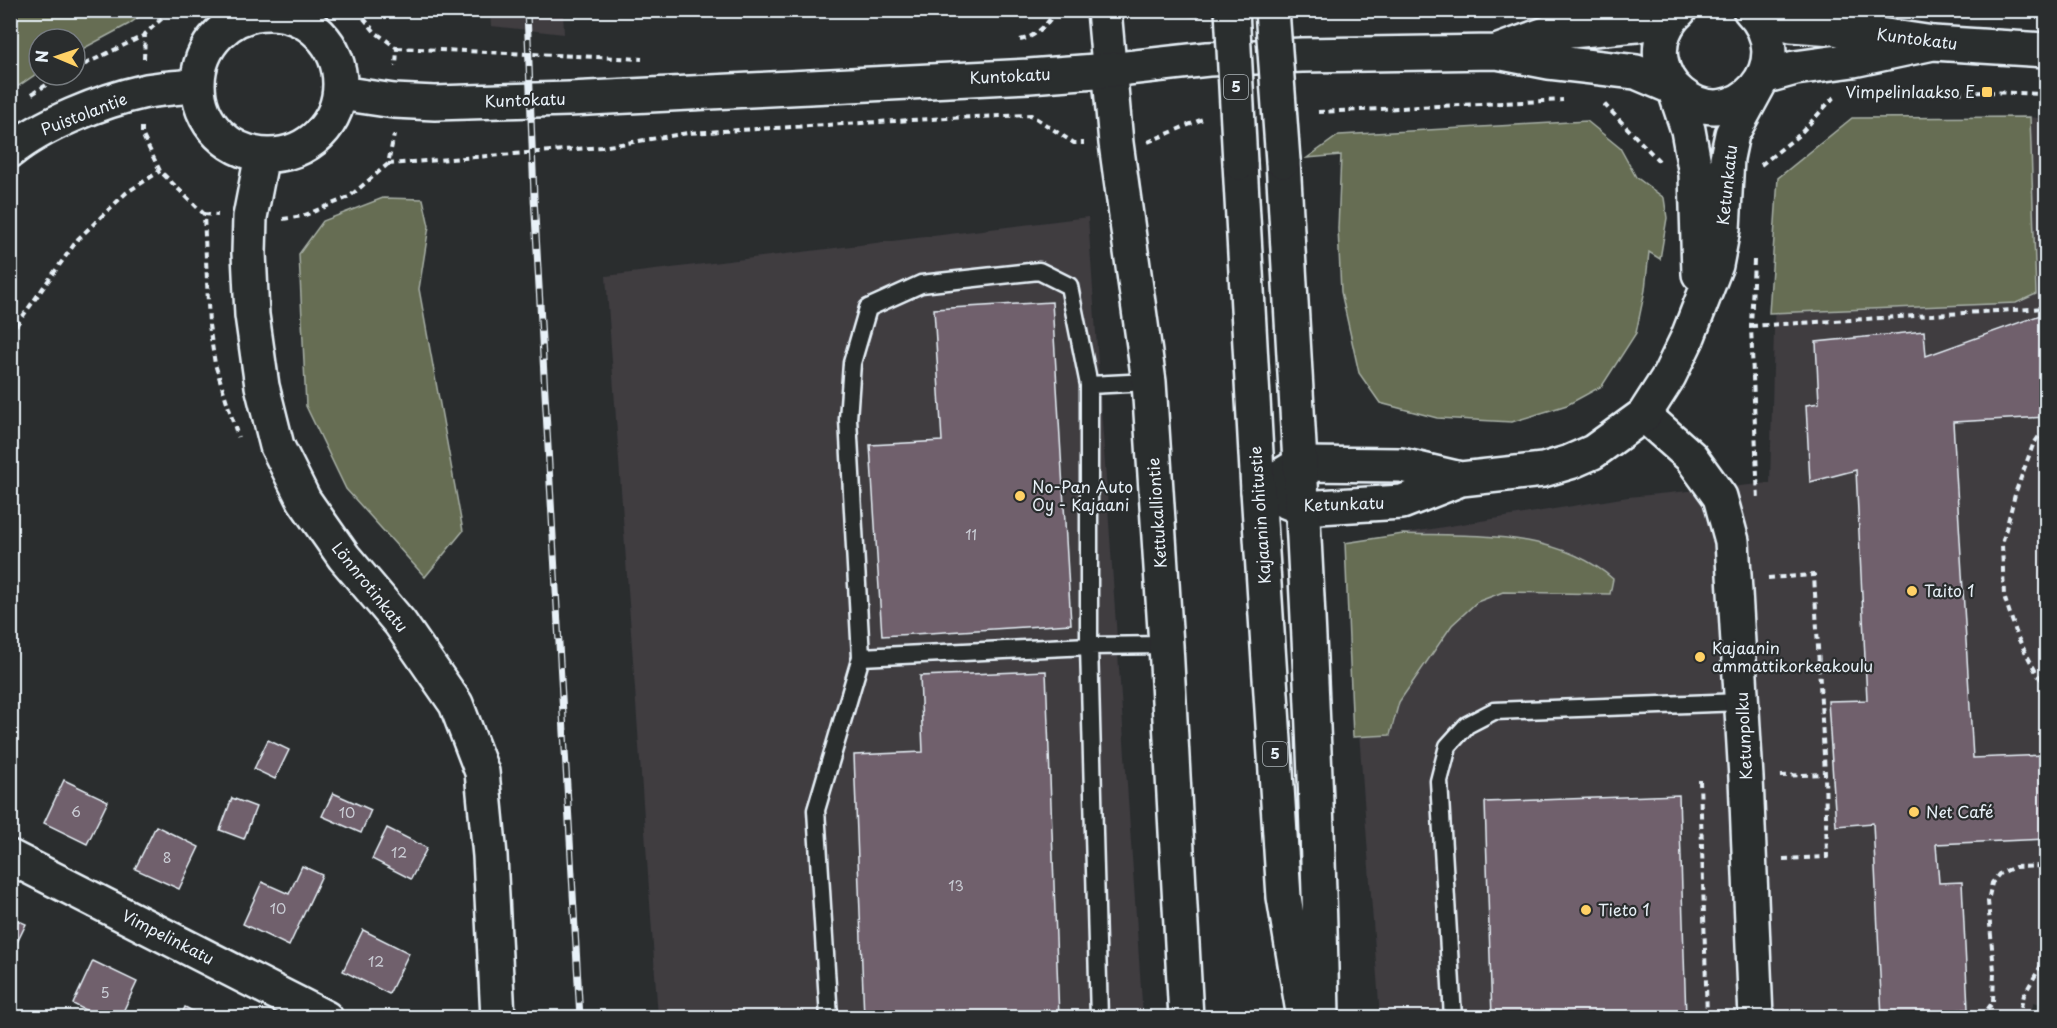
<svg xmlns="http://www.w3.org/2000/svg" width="2057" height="1028" font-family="'Playpen Sans',sans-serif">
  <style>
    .built { fill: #3f3c41 }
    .green { fill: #666d53; stroke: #a7afa6; stroke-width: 1.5 }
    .building { fill: #6f606c; stroke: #e8f1f8; stroke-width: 1.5 }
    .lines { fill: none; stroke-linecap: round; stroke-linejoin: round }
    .service-casing { stroke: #e8f1f8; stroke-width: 21 }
    .minor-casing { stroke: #e8f1f8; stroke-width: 38 }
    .tertiary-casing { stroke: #e8f1f8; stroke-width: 38 }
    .trunk-casing { stroke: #e8f1f8; stroke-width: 38 }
    .path { stroke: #e8f1f8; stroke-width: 4; stroke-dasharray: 6 4.5; stroke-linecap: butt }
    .service { stroke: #2a2d2e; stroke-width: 16 }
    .minor { stroke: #2a2d2e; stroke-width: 33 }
    .tertiary { stroke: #2a2d2e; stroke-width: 33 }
    .trunk { stroke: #2a2d2e; stroke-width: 33 }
    .rail-casing { stroke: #e8f1f8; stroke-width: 7 }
    .rail { stroke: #2a2d2e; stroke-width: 4.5; stroke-dasharray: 14; stroke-linecap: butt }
    .trunk-bridge-casing { stroke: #e8f1f8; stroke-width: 38; stroke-linecap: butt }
    .trunk-bridge { stroke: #2a2d2e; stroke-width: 33 }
    .poi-dot { fill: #ffd166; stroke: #2a2d2e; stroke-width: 2 }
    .labels { text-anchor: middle; stroke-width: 4.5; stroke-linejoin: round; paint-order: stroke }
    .number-label { font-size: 14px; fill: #cacdd5 }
    .shield { fill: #2a2d2e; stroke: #afb6bb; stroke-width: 1.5 }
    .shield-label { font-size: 15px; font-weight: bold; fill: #e8f1f8 }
    .street-label { font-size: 16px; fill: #e8f1f8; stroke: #2a2d2e }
    .poi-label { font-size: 16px; fill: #e8f1f8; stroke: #2a2d2e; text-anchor: start }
  </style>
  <rect width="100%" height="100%" fill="#2a2d2e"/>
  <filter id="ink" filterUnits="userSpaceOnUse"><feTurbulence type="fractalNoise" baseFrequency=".0167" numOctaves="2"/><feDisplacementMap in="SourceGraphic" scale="12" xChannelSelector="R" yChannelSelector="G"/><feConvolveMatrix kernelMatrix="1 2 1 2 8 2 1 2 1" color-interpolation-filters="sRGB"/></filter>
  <g filter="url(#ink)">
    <!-- built -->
    <path class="built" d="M490,11H563L564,34L491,26Z
      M2030,117L2046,119V1006L2034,1002L2029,1018L1380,1017L1345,543L1628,497L1770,483L1778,178L1852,118Z
      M1088,217L1143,1017H658L606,276Z"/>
    <!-- green -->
    <path class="green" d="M11,10H147V11L129,24L75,53V39H39V72L11,91Z
      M2030,117L2036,294L2016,303L1769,313L1778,178L1852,118Z
      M1587,121L1620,148L1636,177L1664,198L1667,218L1660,259L1649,252L1645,290L1636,333L1602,386L1567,405L1512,422L1437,418L1380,403L1359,373L1341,292L1338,229L1341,155L1307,158L1339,135Z
      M383,198L423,199L429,226L419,289L463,531L425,577L346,489L306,406L299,254L323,221Z
      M1403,534C1473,536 1557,530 1613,579L1610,594L1503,592L1477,602L1452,625L1399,702L1390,735L1353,737L1345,543Z"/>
    <!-- building -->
    <path class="building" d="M1052,302L1071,624L882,636L870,445L942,441L934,309Z
      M2046,313V417L1953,422L1973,758L2046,755V839L1936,844L1939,883L1962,882L1968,1009L1953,1010V1018H1882L1873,823L1836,826L1828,701L1867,700L1856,470L1810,482L1806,405L1819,403L1816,342L1924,331L1926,356Z
      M1046,671L1059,1018H864L854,755L923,752L920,676Z
      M268,740L289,750L275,779L254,769Z
      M64,780L108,801L87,844L44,823Z
      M333,793L371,810L361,833L322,816Z
      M1679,795L1686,1018H1492L1485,802Z
      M232,798L256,807L244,839L220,830Z
      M156,826L199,847L179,889L135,869Z
      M387,828L427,848L411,879L372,859Z
      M302,866L322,875L289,946L243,924L262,882L289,894Z
      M10,917L26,924L10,957Z
      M363,930L409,953L389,994L343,971Z
      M93,961L137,982L120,1018H101L73,1004Z
      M185,1007L205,1018H180Z"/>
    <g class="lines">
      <!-- service casing -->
      <g class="service-casing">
        <path id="service" d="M1089,385V646L1099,1018
          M861,657L1089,646L1166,645
          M829,1018L816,810L861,657L848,419L852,363L868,308L921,284L1039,271L1069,286L1089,385L1149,382
          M1453,1018L1439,781L1448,746L1467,725L1494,711L1742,702"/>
      </g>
      <!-- minor casing -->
      <g class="minor-casing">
        <path id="minor" d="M1104,10L1116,143L1149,382L1166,645L1186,1018
          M1644,415L1691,457L1720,497L1732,541L1746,778L1756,1018
          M10,857L326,1018"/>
      </g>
      <!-- tertiary casing -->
      <g class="tertiary-casing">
        <path id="tertiary" d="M1680,10C1666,22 1658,41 1661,59C1663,73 1671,86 1681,94C1733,137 1803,63 1750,10
          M1754,10L1791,25L1833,28L1933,43L2046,50
          M198 84a71 71 0 1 1 142 0a71 71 0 1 1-142 0Z
          M1497,52L1549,62L1636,72L1674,88L1688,130L1696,174L1699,274
          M340,93L394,101L435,103L569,99L1029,76L1109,70L1208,59L1302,55L1496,52L1548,33L1637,25L1675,15L1677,10
          M10,151C42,125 101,101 142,92C160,88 180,88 198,85
          M262,155L250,217L249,253L252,315L262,386L277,446L304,500L344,557L400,623L456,704L482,772L490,856L498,1018
          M1258,490L1302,508L1402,502L1461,479L1543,470L1570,462L1593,452L1644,415L1669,376L1687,339L1716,265L1723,229L1727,158L1732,134L1763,77L1795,68L1853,60L1933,43
          M1258,490L1300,464L1401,465L1461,479"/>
      </g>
      <!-- trunk casing -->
      <g class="trunk-casing">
        <path id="trunk" d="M1283,161C1299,446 1317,732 1322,1018
          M1240,163L1258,490L1284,897L1304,1018"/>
      </g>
      <!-- path -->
      <path class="path" d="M357,10L375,32L397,48L396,67
        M1136,11L1200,15
        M1020,40C1036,37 1048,24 1056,10
        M397,48L642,59
        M144,59L145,34L171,10
        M75,69L145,35
        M32,94L62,75
        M1862,95L1987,92L2046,94
        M1604,104L1659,161
        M1318,112L1563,100
        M142,127V134L160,171L204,214L209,325L215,364L238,437
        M1148,142L1205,118
        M388,164L602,147L688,133L947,118L1031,115L1074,143H1084
        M1761,165L1799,135L1834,97
        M204,214L218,215
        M283,219L303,216L349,197L388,164L394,135
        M1754,260L1751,326L1758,501
        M1751,326L2046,308
        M10,334L78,239L126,193L160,171
        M2046,430L2042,432L2033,445L2016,491L2002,544L2004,596L2018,638L2037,674L2046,685
        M1768,578L1814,575L1825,774L1780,776
        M1700,780L1707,1018
        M1783,859L1827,857L1825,774
        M1981,1018L1993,1002L1994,971L1988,901L1992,883L1999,874L2015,867L2046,866
        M2018,1018L2024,995L2046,957"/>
      <!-- service -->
      <use href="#service" class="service"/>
      <!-- minor -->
      <use href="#minor" class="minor"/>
      <!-- tertiary -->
      <use href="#tertiary" class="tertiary"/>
      <!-- trunk -->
      <use href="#trunk" class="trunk"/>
      <!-- rail casing -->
      <g class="rail-casing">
        <path id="rail" d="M527,10L534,197L580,1018"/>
      </g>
      <!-- rail -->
      <use href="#rail" class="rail"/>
      <!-- trunk-bridge casing -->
      <g class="trunk-bridge-casing">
        <path id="trunk-bridge" d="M1232,10L1240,163
          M1272,10L1283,161"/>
      </g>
      <!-- trunk-bridge -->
      <use href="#trunk-bridge" class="trunk-bridge"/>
    </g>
  </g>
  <!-- markers -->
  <g class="poi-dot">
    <rect x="1981" y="86" width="12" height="12" rx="3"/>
    <circle cx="1020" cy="496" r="6"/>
    <circle cx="1912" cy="591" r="6"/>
    <circle cx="1700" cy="657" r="6"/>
    <circle cx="1914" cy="812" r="6"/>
    <circle cx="1586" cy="910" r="6"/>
  </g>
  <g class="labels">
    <!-- number labels -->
    <g class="number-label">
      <text x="971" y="540">11</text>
      <text x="76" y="817">6</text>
      <text x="347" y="818">10</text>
      <text x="399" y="858">12</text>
      <text x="167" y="863">8</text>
      <text x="956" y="891">13</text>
      <text x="278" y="914">10</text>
      <text x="376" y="967">12</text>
      <text x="105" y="998">5</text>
    </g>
    <!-- shield labels -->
    <g class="shield">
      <rect x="1224" y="75" width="24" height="24" rx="4.5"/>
      <rect x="1263" y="742" width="24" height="24" rx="4.5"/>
    </g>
    <g class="shield-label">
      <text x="1236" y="92">5</text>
      <text x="1275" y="759">5</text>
    </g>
    <!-- street labels -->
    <g class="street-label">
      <text transform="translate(1917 39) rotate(7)" y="6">Kuntokatu</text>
      <text transform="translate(1010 76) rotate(-3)" y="6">Kuntokatu</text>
      <text transform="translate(525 100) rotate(-2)" y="6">Kuntokatu</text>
      <text transform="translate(84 114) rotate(-21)" y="6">Puistolantie</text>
      <text transform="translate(1727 185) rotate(-84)" y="6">Ketunkatu</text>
      <text transform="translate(1344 504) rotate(-2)" y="6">Ketunkatu</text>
      <text transform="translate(1157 513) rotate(-94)" y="6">Kettukalliontie</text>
      <text transform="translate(1260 515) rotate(-94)" y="6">Kajaanin ohitustie</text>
      <text transform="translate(370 587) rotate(51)" y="6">Lönnrotinkatu</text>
      <text transform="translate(1744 736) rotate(-93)" y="6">Ketunpolku</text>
      <text transform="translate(168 937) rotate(27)" y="6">Vimpelinkatu</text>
    </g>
    <!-- poi labels -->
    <g class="poi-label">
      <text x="1975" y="98" text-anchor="end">Vimpelinlaakso E</text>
      <text x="1032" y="493">No-Pan Auto<tspan x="1032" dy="18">Oy - Kajaani</tspan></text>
      <text x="1924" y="597">Taito 1</text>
      <text x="1712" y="654">Kajaanin<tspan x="1712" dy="18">ammattikorkeakoulu</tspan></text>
      <text x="1926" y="818">Net Café</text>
      <text x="1598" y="916">Tieto 1</text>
    </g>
  </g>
  <!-- margin -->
  <rect width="2057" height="1028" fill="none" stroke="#2a2d2e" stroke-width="36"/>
  <rect x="18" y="18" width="2021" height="992" fill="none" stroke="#e8f1f8" stroke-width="2" filter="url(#ink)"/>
  <!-- north arrow -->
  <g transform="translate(57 57) rotate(272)"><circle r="28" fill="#2a2d2e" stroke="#767b7f" stroke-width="1.5"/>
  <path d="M0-4.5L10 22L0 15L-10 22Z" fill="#ffd166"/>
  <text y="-9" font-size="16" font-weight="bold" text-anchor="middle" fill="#e8f1f8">N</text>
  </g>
</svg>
